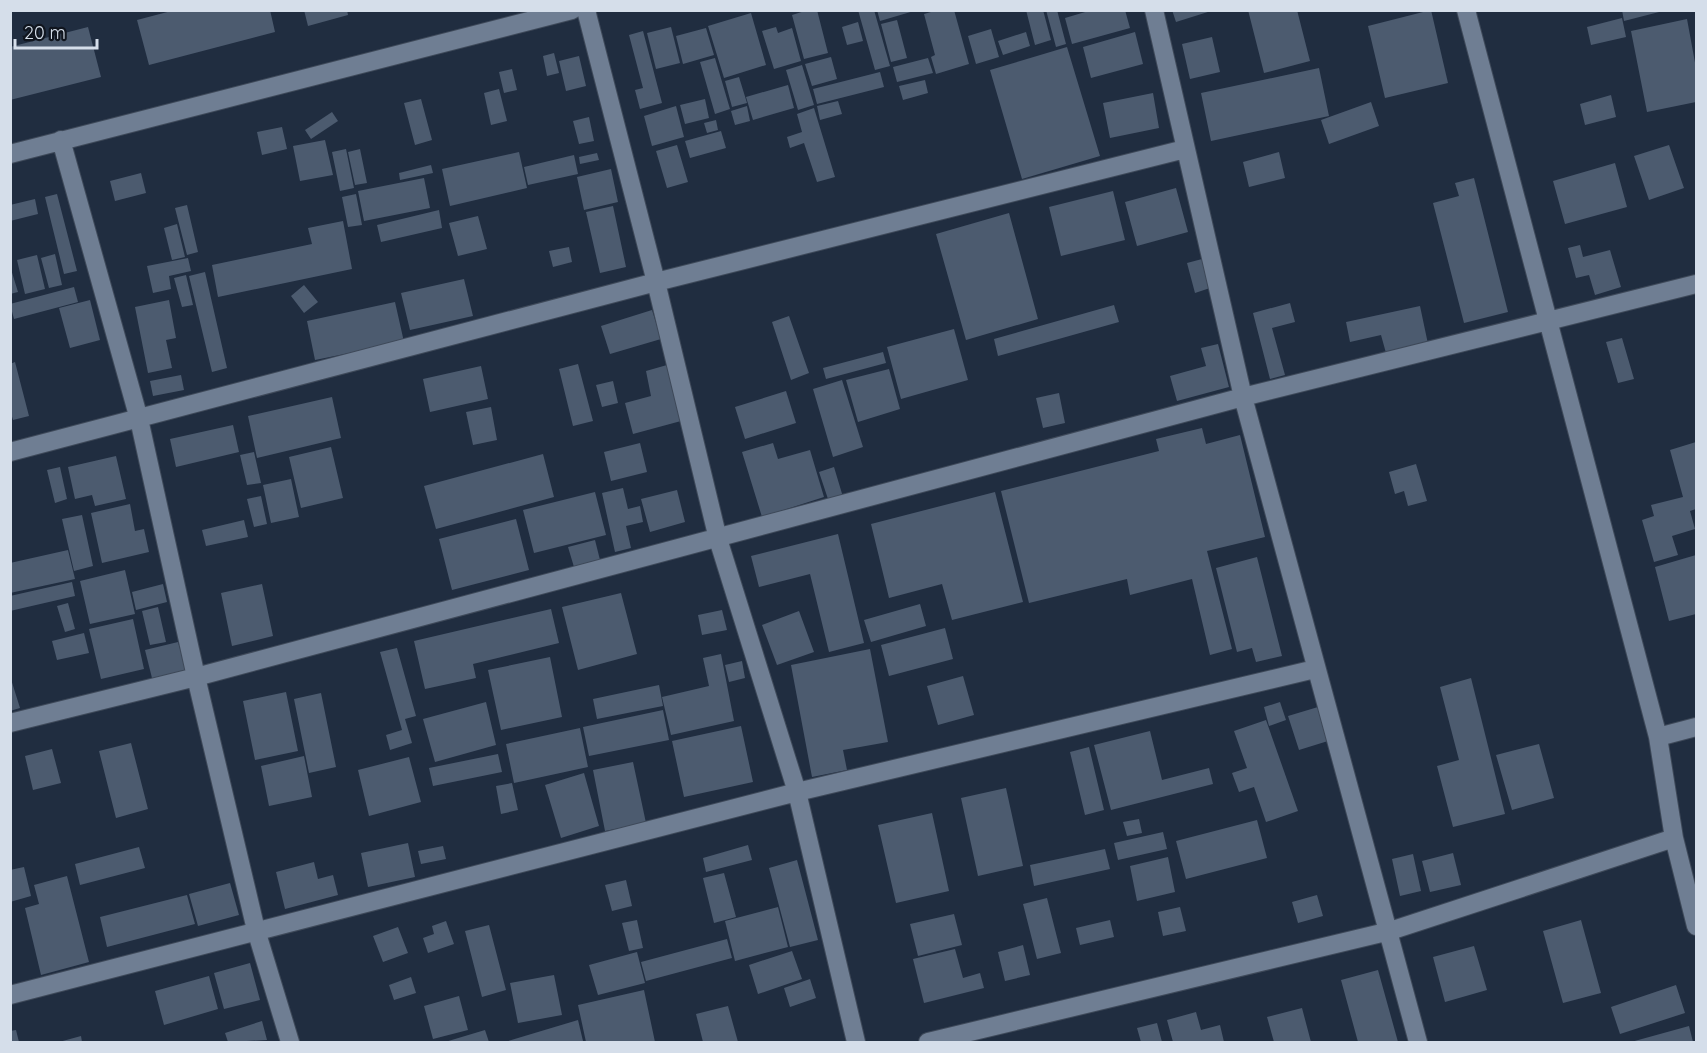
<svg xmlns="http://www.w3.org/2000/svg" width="1707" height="1053" font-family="Quicksand,sans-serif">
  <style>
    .building { fill: #4c5b6f }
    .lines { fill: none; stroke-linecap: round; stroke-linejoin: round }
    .street-casing { stroke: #3e4959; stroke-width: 20 }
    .street { stroke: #6f7e93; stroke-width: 18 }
  </style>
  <rect width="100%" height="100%" fill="#202d40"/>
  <!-- building -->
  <path class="building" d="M175,10H270L275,32L149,65L137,20Z
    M304,10H347L348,15L308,26Z
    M808,10H817L828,53L804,59L792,15Z
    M858,10H874L890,66L875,70Z
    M877,10H914V11L880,21Z
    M938,10H954L969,64L936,74L931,57L935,55L924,14Z
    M1026,10H1043L1051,40L1035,45Z
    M1046,10H1057L1066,44L1056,47Z
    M1092,10H1125L1130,28L1072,44L1065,18Z
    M1172,10H1211V11L1176,22Z
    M1248,10H1297L1310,61L1264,73Z
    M1431,10L1448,83L1385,98L1368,26Z
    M1622,10H1663V11L1624,21Z
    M751,13L766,65L724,78L708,26Z
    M1622,18L1626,37L1591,45L1587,27Z
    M1687,19L1696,68V102L1647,112L1631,31Z
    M897,20L907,58L891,62L881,24Z
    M858,22L863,41L847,45L842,27Z
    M88,27L101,77L10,100V47Z
    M671,27L680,63L656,69L647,33Z
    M776,27L778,33L792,28L801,61L774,69L762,31Z
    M706,28L714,55L683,64L676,36Z
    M991,29L999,57L976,64L968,36Z
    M643,31L662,103L640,109L635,90L643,88L629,35Z
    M1026,32L1030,46L1003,55L998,41Z
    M1135,32L1143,64L1091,78L1083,47Z
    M1212,37L1220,72L1190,79L1182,44Z
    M1067,47L1100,156L1022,179L990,70Z
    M554,53L559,73L547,76L543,56Z
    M579,56L586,86L566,91L559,61Z
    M831,57L837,79L812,86L805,64Z
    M715,58L730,109L715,114L700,62Z
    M928,58L933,73L897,82L893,67Z
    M802,65L814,105L798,110L786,70Z
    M1319,68L1329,116L1211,141L1201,93Z
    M512,69L517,90L504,93L499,72Z
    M880,72L884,87L817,104L813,89Z
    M739,77L747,103L732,107L725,81Z
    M925,80L928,93L903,100L899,86Z
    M788,85L794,108L753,120L746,97Z
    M499,89L507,121L491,125L484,93Z
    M1153,93L1159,128L1110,138L1103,103Z
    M1611,95L1616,117L1585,125L1580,104Z
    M421,99L432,140L415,145L404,103Z
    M705,99L709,118L685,124L680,105Z
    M838,101L842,114L820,120L817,106Z
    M1371,102L1379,126L1329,144L1321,120Z
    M676,106L684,137L652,146L644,116Z
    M747,106L750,121L735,125L731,111Z
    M814,108L835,177L817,182L804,143L790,148L787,137L802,132L797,114Z
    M332,112L338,121L311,139L305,130Z
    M589,117L594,141L579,144L573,121Z
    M716,120L718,130L707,133L704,123Z
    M282,127L287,149L262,155L257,132Z
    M721,131L726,148L690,158L685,141Z
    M325,140L333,175L300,181L293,146Z
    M677,145L688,182L667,188L656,151Z
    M1669,145L1684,188L1649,200L1634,156Z
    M346,149L354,188L340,191L332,152Z
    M360,149L367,183L355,185L348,152Z
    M519,152L527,188L450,206L442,169Z
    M1279,152L1285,178L1249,187L1243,162Z
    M597,153L599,160L580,164L579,157Z
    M574,155L578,174L528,185L524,167Z
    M1615,163L1627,207L1565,224L1553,181Z
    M431,165L433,173L400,180L399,173Z
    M611,169L618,202L584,210L577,177Z
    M141,173L146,193L115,201L110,181Z
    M424,178L430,208L364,221L358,191Z
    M1474,178L1508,312L1464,323L1433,203L1459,196L1455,183Z
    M1176,188L1188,232L1137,246L1125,202Z
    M1113,191L1125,240L1061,256L1049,207Z
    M57,194L77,271L64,274L45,197Z
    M356,194L362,225L348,227L342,197Z
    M35,199L38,214L10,221V205Z
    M187,205L198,252L187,255L175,208Z
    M613,206L626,267L600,273L586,212Z
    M439,210L442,228L381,242L377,225Z
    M1009,213L1038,319L966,340L936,234Z
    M478,216L487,249L458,256L449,223Z
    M343,221L352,269L218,297L212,265L312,244L308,228Z
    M177,224L185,257L172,260L164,228Z
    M1580,245L1583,257L1610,250L1621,287L1595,295L1589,275L1576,278L1568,248Z
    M569,247L572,262L553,267L549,251Z
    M55,254L62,285L49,288L41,258Z
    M37,255L45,289L25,294L17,260Z
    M188,258L191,271L169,276L171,289L153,293L147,266Z
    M1202,259L1210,288L1195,293L1187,263Z
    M10,266L18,292L10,294Z
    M205,272L227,368L212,372L189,276Z
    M186,275L193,305L182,307L174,278Z
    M464,279L473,316L410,330L401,293Z
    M304,285L318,302L304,313L291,296Z
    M74,287L78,302L14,319L10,304Z
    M90,300L100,340L70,348L59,308Z
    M169,300L176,338L166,340L172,368L148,373L135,307Z
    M395,302L404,342L315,360L307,321Z
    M1290,303L1295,322L1272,328L1285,375L1270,379L1253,313Z
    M1114,305L1119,322L998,356L994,339Z
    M1420,306L1428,344L1386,353L1381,335L1350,342L1346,322Z
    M652,310L661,339L610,354L601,326Z
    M789,316L809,373L791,380L772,322Z
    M954,329L968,380L901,399L887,347Z
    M1622,338L1634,379L1618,383L1606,342Z
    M1218,344L1229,387L1177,401L1170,376L1206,366L1201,348Z
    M883,352L886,363L826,379L823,368Z
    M15,362L29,416L13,420L10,410V364Z
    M578,364L593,421L573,426L559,369Z
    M667,365L681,421L633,434L625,403L651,396L646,371Z
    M481,366L488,399L430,412L423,379Z
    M889,369L900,409L858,422L846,380Z
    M181,375L184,390L153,396L150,381Z
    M842,380L863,447L833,457L813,389Z
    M613,381L618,403L602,407L596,385Z
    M786,391L796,423L745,439L735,407Z
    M1059,393L1065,423L1043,428L1036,398Z
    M332,397L341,438L257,458L248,416Z
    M491,407L497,440L473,445L466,412Z
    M233,425L239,452L176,467L170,439Z
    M1202,428L1206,444L1240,435L1265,537L1207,551L1232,649L1210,655L1192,579L1130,595L1127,579L1029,603L1001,491L1159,451L1156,439Z
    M1696,442V509L1690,511L1695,529L1672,536L1678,555L1654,562L1642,520L1654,516L1651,505L1683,497L1670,450Z
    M640,443L647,472L611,481L604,452Z
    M773,443L778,459L810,450L824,497L762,517L742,452Z
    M331,447L343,498L301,508L289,457Z
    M254,452L261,483L247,485L240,455Z
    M543,454L554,497L436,529L424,486Z
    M116,456L126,499L95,506L92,495L75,499L68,467Z
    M1416,464L1427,501L1408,506L1404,491L1395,494L1389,472Z
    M60,467L67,499L55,503L47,470Z
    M834,467L843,497L829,502L819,472Z
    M291,479L299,517L271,523L263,485Z
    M623,488L628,509L640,506L643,522L626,526L631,548L615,552L602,493Z
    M677,490L685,522L650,532L641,499Z
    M595,492L606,535L534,553L523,510Z
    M995,492L1023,602L952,620L942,584L889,598L871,524Z
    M261,496L267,524L254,527L247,499Z
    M130,504L135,531L144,529L149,552L102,563L91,513Z
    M82,515L93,566L74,571L62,519Z
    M516,519L529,570L452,590L439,539Z
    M244,520L248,537L206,546L202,530Z
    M838,534L864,643L829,652L810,574L759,587L751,556Z
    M595,540L600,560L574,567L568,547Z
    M68,550L75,579L10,593V563Z
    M1696,555V614L1669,621L1655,567Z
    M1257,557L1282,656L1256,662L1252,648L1237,652L1216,568Z
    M125,570L135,614L90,624L80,581Z
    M72,582L75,596L10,611V596Z
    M163,584L167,602L136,610L132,592Z
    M262,584L273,636L232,646L221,593Z
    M621,593L637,654L578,670L562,607Z
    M68,603L75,629L65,632L57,606Z
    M920,604L926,626L871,642L864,620Z
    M158,607L166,642L150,645L142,611Z
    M551,609L559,643L473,664L476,678L425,689L414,641Z
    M722,610L727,630L702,635L698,615Z
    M799,611L814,652L777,665L762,625Z
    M133,619L144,669L101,679L89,629Z
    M945,628L953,659L889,676L881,645Z
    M84,633L89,653L57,660L52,641Z
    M178,642L187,673L153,682L145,650Z
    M397,648L416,716L405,719L412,743L390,750L386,735L402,730L380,652Z
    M870,649L888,742L843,750L847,770L812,777L791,665Z
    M721,654L734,721L671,735L662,697L709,686L703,658Z
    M550,657L562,717L501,730L488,670Z
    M742,661L745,678L729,682L725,665Z
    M10,676L20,708L10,711Z
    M963,676L974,715L938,725L927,686Z
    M1471,678L1505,814L1453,827L1437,766L1459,760L1440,687Z
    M659,685L663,706L597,719L593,699Z
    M286,692L298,751L255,760L243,701Z
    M321,693L336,767L309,773L294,699Z
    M486,702L496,745L435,762L423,719Z
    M1280,702L1286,720L1269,726L1264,707Z
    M1318,707L1328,741L1299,750L1288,716Z
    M663,710L669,740L589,756L583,727Z
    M1266,720L1298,811L1266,822L1254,787L1239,792L1232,773L1247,768L1234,731Z
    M741,726L753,782L684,797L672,741Z
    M580,728L588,767L514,783L506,744Z
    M1150,731L1162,780L1209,768L1213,784L1111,810L1094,745Z
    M131,743L148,809L116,818L99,751Z
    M1539,744L1554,798L1512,810L1496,755Z
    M1089,747L1104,810L1085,815L1070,752Z
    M52,749L61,783L33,790L25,756Z
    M498,754L502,772L433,786L429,768Z
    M304,756L312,797L269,806L261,766Z
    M409,757L421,802L369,816L358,770Z
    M633,762L646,823L605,831L593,770Z
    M584,773L599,826L561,838L545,785Z
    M512,783L518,810L501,814L496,786Z
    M1006,788L1023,866L978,876L961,798Z
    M932,813L949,891L896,903L878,825Z
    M1139,819L1142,833L1127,836L1123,822Z
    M1257,820L1267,858L1186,879L1176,841Z
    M1163,832L1167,849L1118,860L1114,843Z
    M408,843L415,877L368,887L361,853Z
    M748,845L752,860L706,872L703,858Z
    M443,846L446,859L421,864L418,851Z
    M139,847L145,868L80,885L75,864Z
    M1105,849L1110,869L1034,886L1030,865Z
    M1453,853L1461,885L1430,892L1422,861Z
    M1413,854L1421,891L1400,896L1392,859Z
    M1168,857L1175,892L1137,901L1130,866Z
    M797,860L818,940L790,947L769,868Z
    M314,862L318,879L333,875L338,895L285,909L276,872Z
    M24,867L31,896L10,902V870Z
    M724,873L736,917L714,923L703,878Z
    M67,876L89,962L41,975L25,908L39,904L34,885Z
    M626,880L632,906L612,911L605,885Z
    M230,883L239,915L198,926L189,894Z
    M187,895L195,924L107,947L100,917Z
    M1317,895L1323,916L1298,923L1292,902Z
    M1047,898L1061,953L1037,959L1023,904Z
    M778,907L788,947L735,961L725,921Z
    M1180,907L1186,931L1163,936L1158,912Z
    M954,914L962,945L918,956L910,924Z
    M637,920L643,948L629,951L622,923Z
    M1110,920L1114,937L1080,945L1076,928Z
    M1581,920L1601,993L1563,1003L1543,931Z
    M446,921L454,944L428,953L423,938L434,934L432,926Z
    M489,925L506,990L482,997L465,931Z
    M398,927L408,953L383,962L373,936Z
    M727,939L732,958L646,981L641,962Z
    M1023,945L1030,975L1005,981L998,952Z
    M1474,946L1487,990L1445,1002L1433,957Z
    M955,949L963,978L980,973L984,988L924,1003L913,959Z
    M792,951L802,979L758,994L749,965Z
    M637,952L645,983L598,995L589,965Z
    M250,963L260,1000L224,1009L214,973Z
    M1378,970L1398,1042H1358L1341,980Z
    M554,975L562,1015L518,1023L510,983Z
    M209,976L218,1009L164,1025L155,991Z
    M411,977L416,993L394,1000L389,985Z
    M810,979L816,998L790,1007L784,988Z
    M1676,985L1685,1013L1620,1034L1611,1007Z
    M644,990L655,1042H586L578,1005Z
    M459,996L468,1030L433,1039L424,1006Z
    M728,1006L738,1042H703L696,1014Z
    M1302,1008L1311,1042H1274L1267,1017Z
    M1196,1012L1201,1030L1220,1025L1224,1042H1173L1167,1020Z
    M578,1020L583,1041L505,1042Z
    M262,1021L267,1040L228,1042L225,1033Z
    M1157,1023L1162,1042H1141L1137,1028Z
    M1689,1026L1693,1042H1631Z
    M16,1030L19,1042H10V1031Z
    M485,1030L489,1042H445Z
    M81,1036L82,1042H59Z"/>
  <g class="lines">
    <!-- street casing -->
    <g class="street-casing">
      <path id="street" d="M586,10L656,282L718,539L797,792L856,1042
        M1154,10L1243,397L1418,1042
        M1466,10L1658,737L1674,838L1696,926
        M61,140L139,419L196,677L256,930L290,1042
        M10,154L572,10
        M10,452L656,282L1185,149
        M10,723L196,677L1243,397L1696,284
        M1658,737L1696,727
        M10,995L797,792L1315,669
        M928,1042L1390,931L1674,838"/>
    </g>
    <!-- street -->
    <use href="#street" class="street"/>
  </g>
  <!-- border -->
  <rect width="1707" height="1053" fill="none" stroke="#d5deea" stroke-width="24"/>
  <!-- scale -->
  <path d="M15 39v9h82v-9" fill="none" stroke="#d5deea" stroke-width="3"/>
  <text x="24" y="39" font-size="18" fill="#d5deea" stroke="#10151e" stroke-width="4.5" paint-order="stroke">20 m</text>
</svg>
